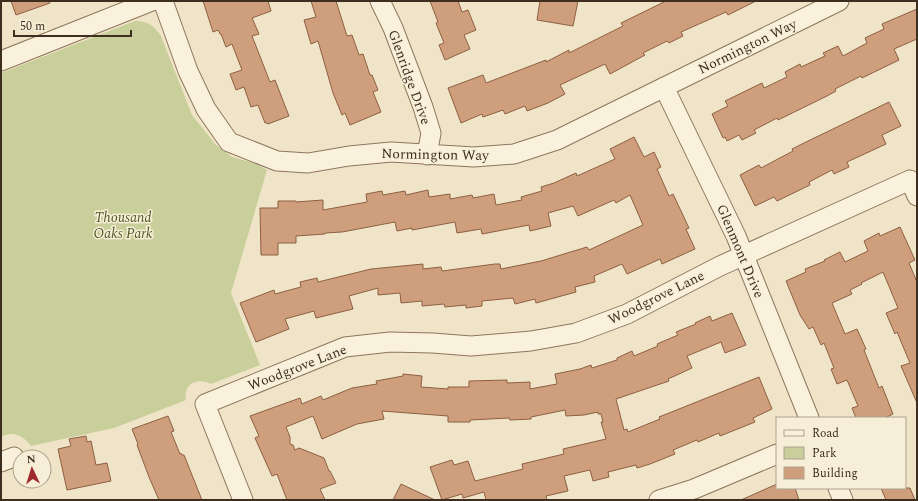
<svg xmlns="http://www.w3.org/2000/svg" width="918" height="501" font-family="Spectral,serif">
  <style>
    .green { fill: #c9cf9b }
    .building { fill: #cf9f7d; stroke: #8d5f41 }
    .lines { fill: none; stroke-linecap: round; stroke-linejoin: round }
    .minor-casing { stroke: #8d765c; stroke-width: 21 }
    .minor { stroke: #faf1dc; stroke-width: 19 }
    .labels { text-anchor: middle; stroke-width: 3; stroke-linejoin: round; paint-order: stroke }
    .street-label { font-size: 14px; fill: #3d2e20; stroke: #f7eed8 }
    .park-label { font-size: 14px; font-style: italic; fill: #4d5a26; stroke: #f7eed8 }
  </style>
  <rect width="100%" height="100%" fill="#f0e4c8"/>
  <!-- green -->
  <path class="green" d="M135,21C148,21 154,26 161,36L192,115L216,145L232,157L257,164L267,170L231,293L260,365L211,384C197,377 183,383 186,400L114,428L31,446C24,436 13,430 1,437V73Z"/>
  <!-- building -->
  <path class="building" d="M11,1H49L50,3L16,15Z
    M203,1H268L271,11L252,18L259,34L252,36L270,82L275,80L289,116L268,124L267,123H265L258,105L251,107L244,87L236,90L230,74L242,70L232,44L226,47L221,34H220L218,30L213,32Z
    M311,1H336L347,36L352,35L359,55L363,54L370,75H372L378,90L373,92L381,112L350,125L345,113L342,115L333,93L318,41L311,44L304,20L316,17Z
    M430,1H458L462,12L468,10L476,30L464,35L470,49L445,60L439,45L444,43L436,23L438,22Z
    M540,1H578L573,26L537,20Z
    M666,1H756L728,15L726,12L681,32L683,36L669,43L667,41L643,53L645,55L610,74L605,64L560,85L565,94L548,103L527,111L525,106L505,114L503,110L483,117L482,114L461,123L448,88L483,75L486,83L546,60V62L569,50V53L623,26L621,23Z
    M917,9V39L894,49L899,60L862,78L861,76L835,89L836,91L827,96L778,120L777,118L754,130L756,133L742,140L739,135L727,141L725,137L723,138L712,114L728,106L725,101L762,83L764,88L787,77L785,72L800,64L801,67L825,56L823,53L838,46L843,56L867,43L865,38L884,29L882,24Z
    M889,102L901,126L882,135L886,144L847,162L849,167L834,174L832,170L809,182L810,185L777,201L774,197L755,206L740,175L759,165L761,168L793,151L792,149L808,141Z
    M634,137L644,157L654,152L661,167L657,169L669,196L673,194L689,228L686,229L695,249L662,264L660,259L627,274L622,264L594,276L595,282L575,287L576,292L536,303L535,299L515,304L513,298L482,301V306L466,308V305L445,307L444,304L422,306V301L401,303L400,293L378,295V288L349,296L353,309L316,318L314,311L285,319L289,329L256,342L240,303L274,290L275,294L301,287L300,282L317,278L318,282L371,269L423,264V269L441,267L442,271L495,264H500L501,269L541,261L587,247L589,250L643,225L630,195L616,203L614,200L578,216L573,206L548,213L551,226L530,231L529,225L482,234L481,229L457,233L455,222L412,230V228L397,231L395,222L342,232L325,233V234L296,236V243H278V255H261L260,208H278V201H296V202L323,200V210L367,202L366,194L382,191L383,195L405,191L406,195L428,190L429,197L450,194V199L472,195L473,198L494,194L496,205L522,200L521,197L542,191L541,187L554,183L576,173L577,176L615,159L610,149Z
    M900,227L915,260L909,263L917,282V403L901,366L910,363L897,332L895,334L886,313L898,308L883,272L861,283L862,284L850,290L852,294L832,303L845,334L857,329L866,349L864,350L879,388L882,386L893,414L885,418H856L852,408L858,406L847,380L837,384L831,369L834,368L824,343L821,345L813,327L809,329L800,315L786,281L806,272L805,269L825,261L824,260L840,252L845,262L868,251L864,241L879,233L880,236Z
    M732,313L746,345L725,353L721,342L687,356L692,368L668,379L669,381L616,399L624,430L627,429L628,432L660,419L659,417L759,377L772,409L753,418L755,422L720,436L719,433L698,442L697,440L673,450L675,454L650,464L637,468L636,465L608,472L609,477L593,481L590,470L564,476L568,491L546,496L547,500H486L484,492L463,498L462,494L442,500L430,467L452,460L454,465L468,461L475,481L523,469L522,464L564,454L563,449L606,439L601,422H603L601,414H598V412L584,415L566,416L565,410L531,417V419L510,420L509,418L470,420V422H448V416L382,411L384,419L357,424L322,439L313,416L286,427L290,437V444L293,445L295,450L299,448L324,458L329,471H330L336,483L320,489L325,500H287L277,474L272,476L255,438L259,436L250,416L300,398L302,404L321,396L323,400L352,388L377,384L376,381L403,376V374L422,376L421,387L448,389V387H469V381L507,380V383L530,382V389L557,384L555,374L580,369L591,365L592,368L617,360V358L632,351L634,356L658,346L657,344L678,335L676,332L696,324L695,323L710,316L712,321Z
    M168,416L174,431L171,432L180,454L181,453L182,455H184L202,500H159L149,477L137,445L138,444L132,429Z
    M86,436L87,442L91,441L96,465L107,463L111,481L67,490L58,449L71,446L69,439Z
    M401,484L435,500H393Z
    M777,484V488H795L799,500H741Z
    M881,488H910L915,500H886Z"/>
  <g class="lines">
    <!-- minor casing -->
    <g class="minor-casing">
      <path id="minor" d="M163,1L188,71L206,109L229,142L277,161L308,163L349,156L391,152L474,157L514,154L557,140L839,1
        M380,1L393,28L423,107L431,133L427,155
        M1,61L152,1
        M664,87L736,236L809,418
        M1,462L14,457
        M838,488L843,500
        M243,500L205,404L345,347L390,342L433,343L471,346L531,341L576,333L627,314L720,266L910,180L917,196
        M659,500L694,489L777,454"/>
    </g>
    <!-- minor -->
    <use href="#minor" class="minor"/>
  </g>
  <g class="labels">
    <!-- street labels -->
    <g class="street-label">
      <text transform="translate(747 46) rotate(-26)" y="5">Normington Way</text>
      <text transform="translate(410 77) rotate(70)" y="5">Glenridge Drive</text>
      <text transform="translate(435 154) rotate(1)" y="5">Normington Way</text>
      <text transform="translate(741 251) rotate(67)" y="5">Glenmont Drive</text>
      <text transform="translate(656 297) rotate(-26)" y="5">Woodgrove Lane</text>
      <text transform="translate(297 367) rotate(-21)" y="5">Woodgrove Lane</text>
    </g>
    <!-- park labels -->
    <g class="park-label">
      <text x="123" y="222">Thousand<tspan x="123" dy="16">Oaks Park</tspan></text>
    </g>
  </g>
  <!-- border -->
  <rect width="918" height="501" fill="none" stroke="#3d2e20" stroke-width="4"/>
  <!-- legend -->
  <rect x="776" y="417" width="130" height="72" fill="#f7eed8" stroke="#ada18e"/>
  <rect x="784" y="430" width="20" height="6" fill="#faf1dc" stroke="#ada18e"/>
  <text x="812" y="437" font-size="12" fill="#3d2e20">Road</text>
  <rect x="784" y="447" width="20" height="12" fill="#c9cf9b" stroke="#ada18e"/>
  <text x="812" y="457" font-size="12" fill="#3d2e20">Park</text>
  <rect x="784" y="467" width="20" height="12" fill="#cf9f7d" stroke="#ada18e"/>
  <text x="812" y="477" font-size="12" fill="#3d2e20">Building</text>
  <!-- north arrow -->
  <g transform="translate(32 469) rotate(356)"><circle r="19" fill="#f7eed8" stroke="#ada18e"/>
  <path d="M0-3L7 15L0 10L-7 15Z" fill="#9e2a2b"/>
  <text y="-6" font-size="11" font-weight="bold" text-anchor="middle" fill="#3d2e20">N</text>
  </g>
  <!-- scale -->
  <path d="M14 30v6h117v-6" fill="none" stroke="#3d2e20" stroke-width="2"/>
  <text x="20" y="30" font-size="12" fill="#3d2e20" stroke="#f7eed8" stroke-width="3" paint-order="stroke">50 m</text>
</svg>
